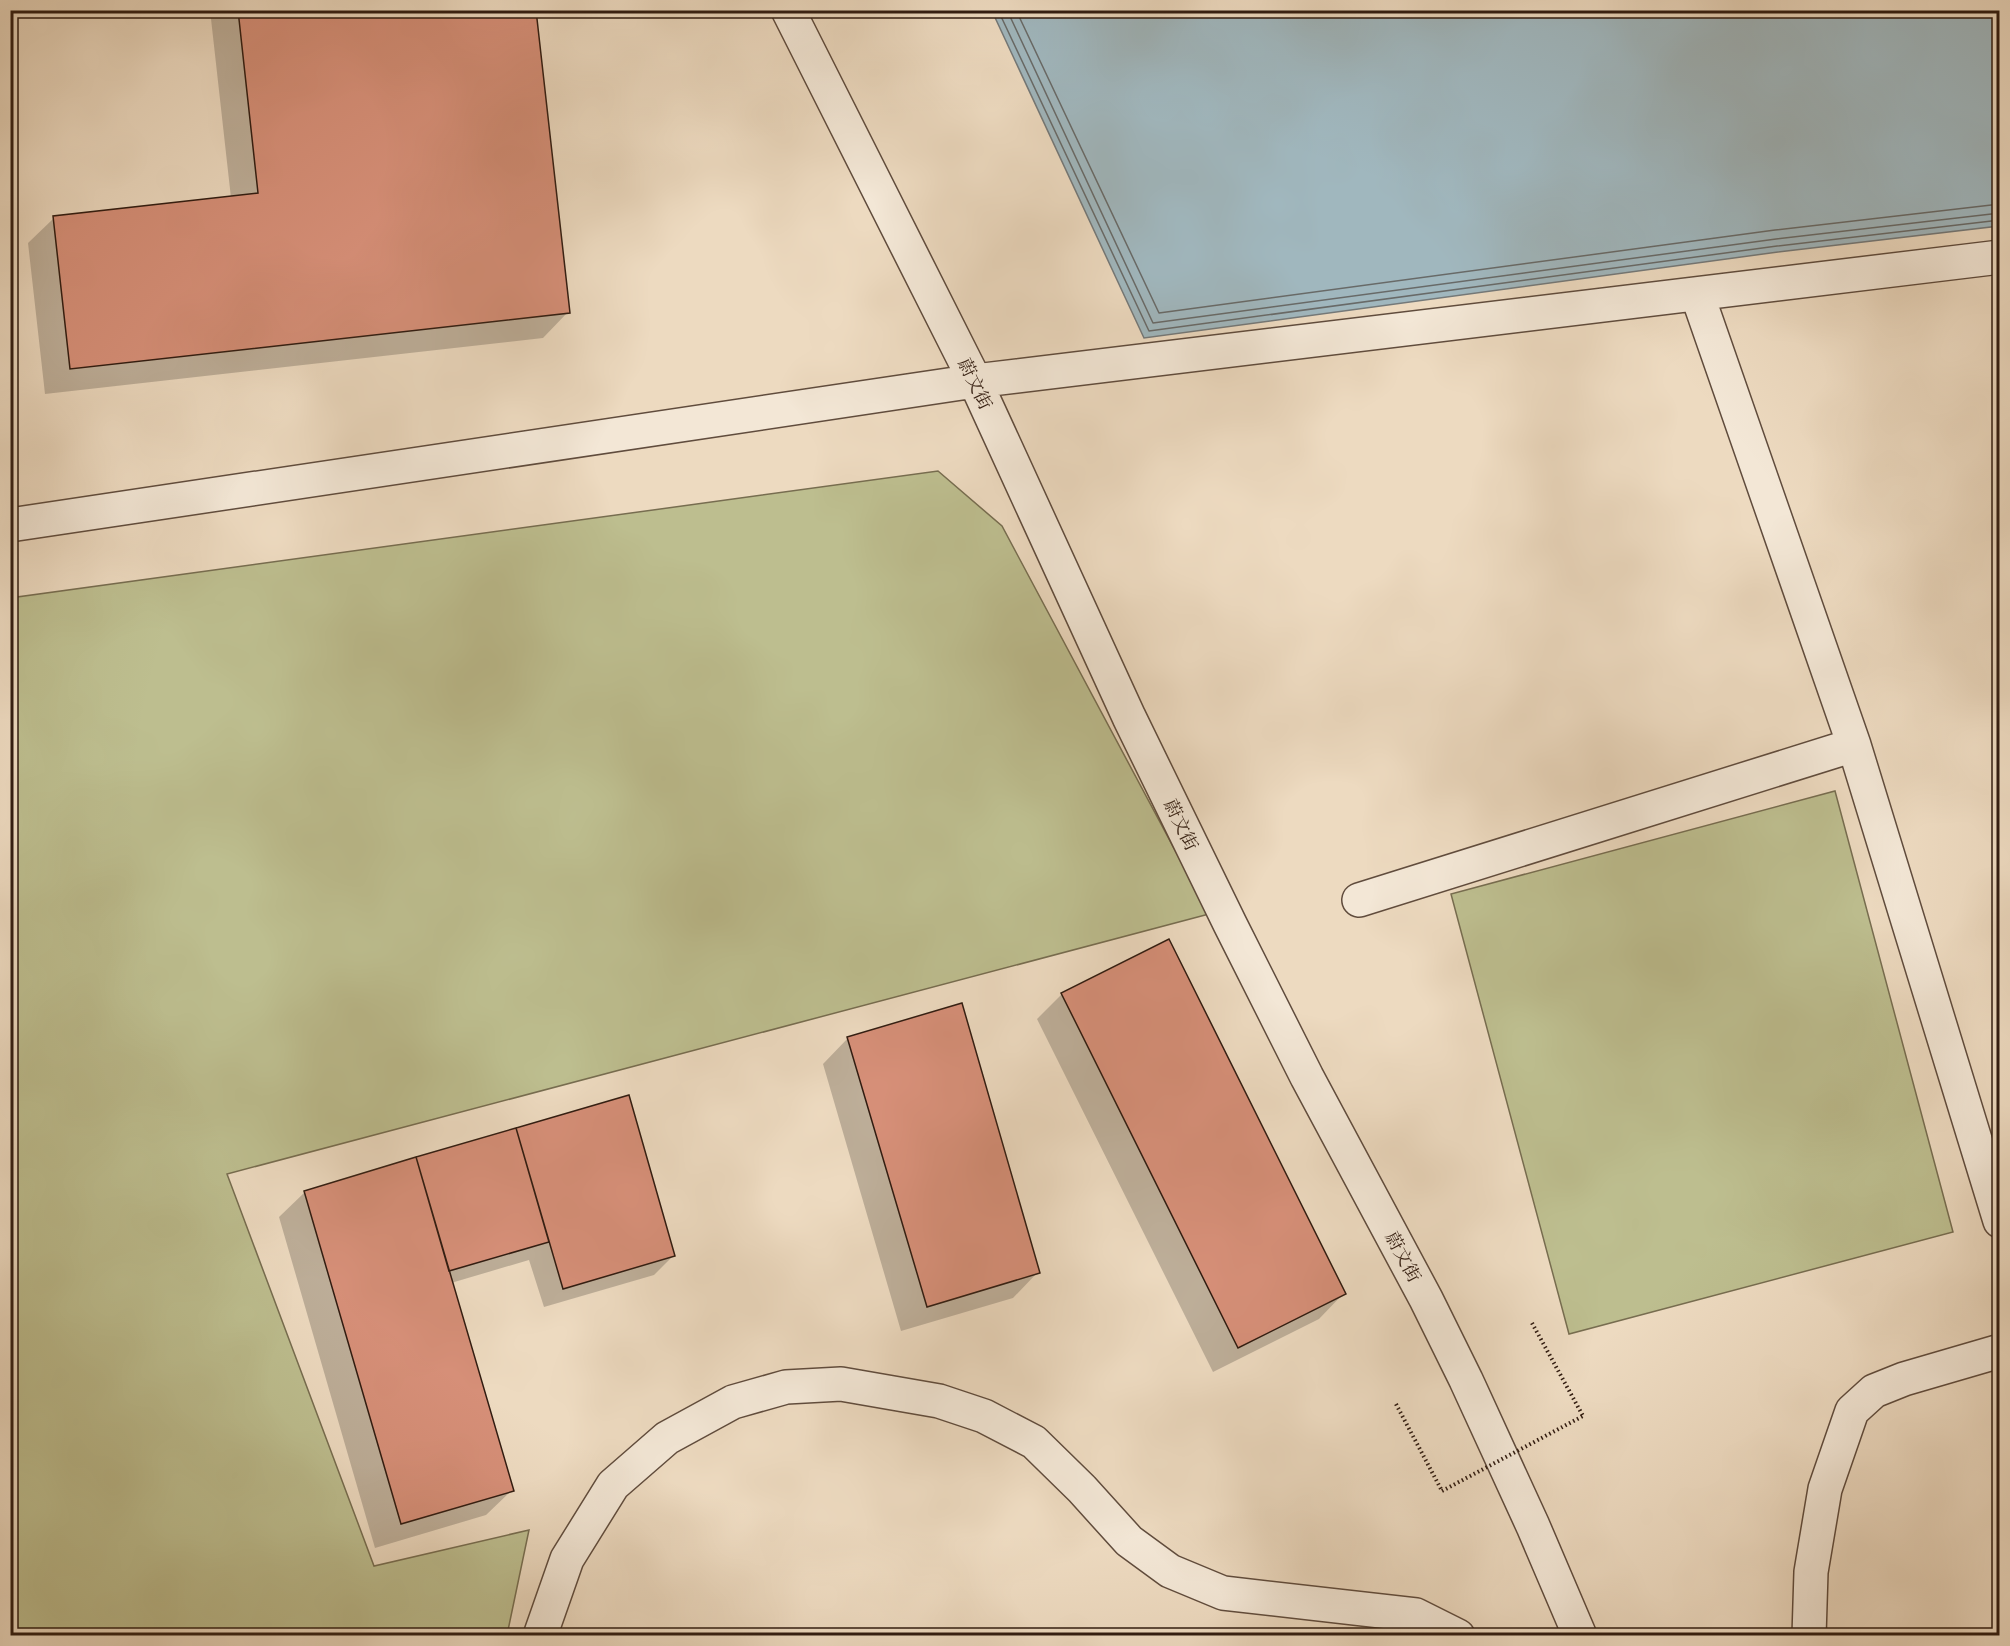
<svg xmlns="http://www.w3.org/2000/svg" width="2010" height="1646" font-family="Vollkorn,'Noto Serif SC',serif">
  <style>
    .green { fill: #bdbe8f; stroke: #776d50; stroke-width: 1.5 }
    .water { fill: #a0b7be; stroke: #747979; stroke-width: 1.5 }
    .shadow { fill: #0003 }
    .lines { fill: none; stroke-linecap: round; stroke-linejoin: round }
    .shore { stroke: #686a68; stroke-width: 1.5 }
    .building { fill: #d68f78; stroke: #311c11; stroke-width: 1.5 }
    .minor-casing { stroke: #604c3d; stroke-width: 36 }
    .path { stroke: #311c11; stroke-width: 4; stroke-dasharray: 1.5 3; stroke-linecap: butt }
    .minor { stroke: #f3e7d6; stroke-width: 33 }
    .path-bridge { stroke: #311c11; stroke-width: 4; stroke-dasharray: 1.5 3; stroke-linecap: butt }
    .labels { text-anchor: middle; stroke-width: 4.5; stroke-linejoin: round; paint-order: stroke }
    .street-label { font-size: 18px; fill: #311c11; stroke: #f3e7d6 }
  </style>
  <rect width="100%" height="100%" fill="#eddac0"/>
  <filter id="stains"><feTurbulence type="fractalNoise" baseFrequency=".00333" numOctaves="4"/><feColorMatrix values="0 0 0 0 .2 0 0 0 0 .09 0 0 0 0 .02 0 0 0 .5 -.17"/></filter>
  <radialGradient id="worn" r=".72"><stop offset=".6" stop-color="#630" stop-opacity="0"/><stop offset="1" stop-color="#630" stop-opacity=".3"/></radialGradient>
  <!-- green -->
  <path class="green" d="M938,471L1002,526L1209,914L227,1174L374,1566L529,1530L507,1635H11L10,598Z
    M1835,791L1953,1232L1569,1334L1451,894Z"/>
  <!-- water -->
  <path class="water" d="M992,11H1999V226L1778,252L1144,338Z"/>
  <!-- shadow -->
  <path class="shadow" d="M210,10H535L568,312L543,338L45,394L28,243L54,218L231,198Z
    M1062,994L1344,1293L1319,1319L1213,1372L1037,1019Z
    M848,1038L1038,1272L1013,1298L901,1331L823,1064Z
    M627,1097L674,1255L654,1275L544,1307L529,1260L451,1283L512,1490L486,1515L375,1548L279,1217L305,1192Z
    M874,1631L891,1636H869Z"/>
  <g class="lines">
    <!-- shore -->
    <path class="shore" d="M998,10L1149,331L1777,246L2000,220
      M1007,10L1153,323L1776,239L2000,213
      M1016,10L1159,313L1775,230L2000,204"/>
  </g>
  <!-- building -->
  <path class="building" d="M238,10H536L570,313L70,369L53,216L258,193Z
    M1169,939L1346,1294L1238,1348L1061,993Z
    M962,1003L1040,1273L927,1307L847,1037Z
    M629,1095L675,1256L563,1289L516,1128Z
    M516,1128L549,1242L449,1271L416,1157Z
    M416,1157L514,1491L401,1524L304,1191Z"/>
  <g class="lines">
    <!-- minor casing -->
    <g class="minor-casing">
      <path id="minor" d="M788,10L975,381L1129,717L1230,924L1307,1077L1426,1299L1466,1380L1533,1526L1580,1636
        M1697,294L1854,745L2000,1221
        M10,525L975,381L2000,257
        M1359,900L1854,745
        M540,1636L567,1559L613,1485L667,1438L733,1402L786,1387L841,1384L939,1401L984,1416L1034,1442L1082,1489L1129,1541L1170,1571L1223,1593L1416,1615L1458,1636
        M1809,1636L1811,1572L1825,1489L1852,1411L1874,1391L1904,1379L2000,1351"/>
    </g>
    <!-- path -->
    <path class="path" d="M1532,1323L1583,1416
      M1396,1404L1442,1491"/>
    <!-- minor -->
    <use href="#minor" class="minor"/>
    <!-- path-bridge -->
    <path class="path-bridge" d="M1442,1491L1583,1416"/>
  </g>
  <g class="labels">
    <!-- street labels -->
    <g class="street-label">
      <text transform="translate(975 384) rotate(64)" y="6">蔚文街</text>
      <text transform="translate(1181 825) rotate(64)" y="6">蔚文街</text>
      <text transform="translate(1403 1257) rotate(62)" y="6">蔚文街</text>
    </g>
  </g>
  <!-- margin -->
  <rect width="2010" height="1646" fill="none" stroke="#eddac0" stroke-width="36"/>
  <rect x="12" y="12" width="1986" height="1622" fill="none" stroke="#311c11" stroke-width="3"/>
  <rect x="18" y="18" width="1974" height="1610" fill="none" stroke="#311c11" stroke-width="1.5"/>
  <rect width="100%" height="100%" filter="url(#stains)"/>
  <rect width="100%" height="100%" fill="url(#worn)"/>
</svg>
